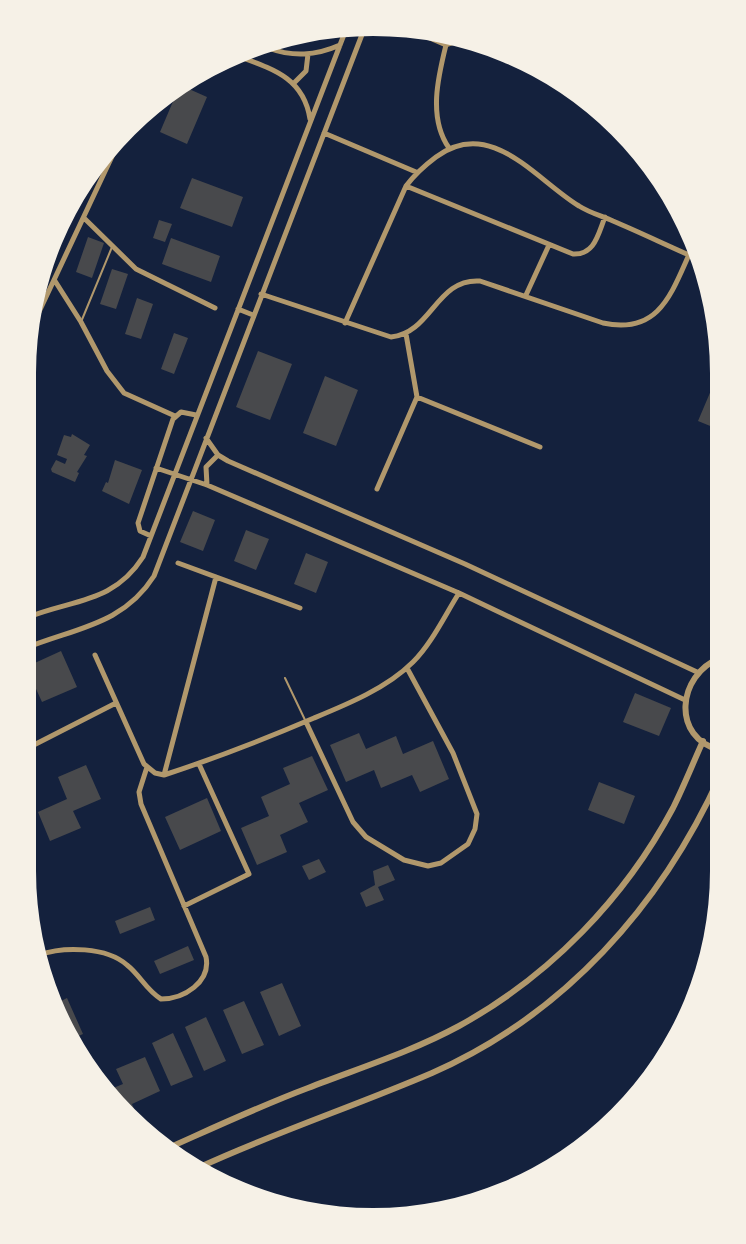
<svg xmlns="http://www.w3.org/2000/svg" width="746" height="1244" font-family="Poppins,sans-serif">
  <style>
    .building { fill: #48494c }
    .lines { fill: none; stroke-linecap: round; stroke-linejoin: round }
    .service { stroke: #b1986c; stroke-width: 2 }
    .minor { stroke: #b1986c; stroke-width: 5 }
    .tertiary { stroke: #b1986c; stroke-width: 6 }
  </style>
  <rect width="100%" height="100%" fill="#14213d"/>
  <!-- building -->
  <path class="building" d="M180,85L207,97L187,144L160,132Z
    M192,178L243,197L232,227L180,208Z
    M159,220L172,224L165,242L153,238Z
    M88,237L104,243L92,278L76,272Z
    M171,238L220,256L211,282L162,264Z
    M112,269L128,274L116,309L100,304Z
    M137,298L153,304L141,339L125,334Z
    M174,333L188,338L174,374L161,369Z
    M258,351L292,364L270,420L236,407Z
    M325,376L358,390L336,446L303,433Z
    M26,385L33,401L28,403L27,417Z
    M712,388L720,391V430L698,421Z
    M72,434L90,445L84,455L87,456L77,472L79,473L75,482L52,472L51,469L56,460L65,464L67,459L57,455L64,435L71,437Z
    M115,460L142,470L129,504L102,491L106,482L108,483Z
    M193,511L215,520L203,551L180,542Z
    M246,530L269,539L256,570L234,561Z
    M306,553L328,562L316,593L294,584Z
    M61,651L77,687L42,702L26,667Z
    M635,693L671,708L659,736L623,722Z
    M359,733L366,749L396,736L403,754L433,741L449,779L420,792L412,775L381,788L374,770L346,782L330,745Z
    M312,756L328,790L299,803L308,822L280,835L287,852L257,865L241,828L269,816L261,797L290,784L283,768Z
    M86,765L101,799L73,811L81,828L50,841L38,812L67,799L58,777Z
    M599,782L635,796L624,824L588,810Z
    M207,798L221,831L180,850L165,817Z
    M319,859L326,872L309,880L302,866Z
    M388,865L395,880L378,887L384,900L366,907L360,893L375,885L373,871Z
    M150,907L155,920L120,934L115,921Z
    M188,946L194,960L160,974L154,961Z
    M282,983L301,1026L279,1036L260,992Z
    M67,998L83,1034L74,1038L55,1004Z
    M244,1001L264,1045L242,1054L223,1010Z
    M206,1017L226,1061L204,1071L185,1027Z
    M173,1033L193,1077L171,1086L152,1043Z
    M145,1057L160,1091L132,1104L139,1121L137,1122L106,1091L123,1084L116,1069Z"/>
  <g class="lines">
    <!-- service -->
    <path class="service" d="M81,322L112,247
      M285,678L306,722"/>
    <!-- minor -->
    <path class="minor" d="M416,32L446,45L460,40
      M446,45C438,77 428,118 449,148
      M268,48C293,57 315,56 340,45
      M243,58C276,70 304,80 310,119
      M294,83L306,71L308,54
      M324,133L416,172
      M406,186L573,254C595,255 598,234 605,217
      M84,218L136,269L215,308
      M55,281L81,322L107,371L124,393L175,416
      M261,294L391,337C432,333 436,278 480,281L603,323C663,336 673,287 694,244
      M526,295L549,245
      M238,309L253,315
      M345,323L406,186C415,174 424,166 436,157C491,116 536,180 579,206C590,213 602,216 613,221C639,232 664,244 689,255
      M30,331L116,148
      M417,397L540,447
      M206,438L218,455L228,461L465,564L697,672
      M156,468L207,485L459,593L685,700
      M207,485L206,467L218,455
      M377,489L417,397L406,334
      M151,536L140,531L138,523L173,419L181,412L196,415
      M178,563L300,608
      M26,618C72,599 113,604 143,557L345,32
      M26,648C75,628 123,625 154,576L363,32
      M95,655L144,764L155,773L164,775C216,758 265,739 314,718C348,704 387,688 413,662C432,643 445,615 459,593
      M306,722L353,822L366,837L404,860L428,866L441,863L468,844L475,829L477,814L453,753L407,668
      M26,736L30,746
      M26,749L116,703
      M164,775L216,577
      M184,906L249,874L199,764
      M39,955C64,946 107,947 127,965C140,975 146,990 161,999C184,999 211,982 206,957L141,804L139,792L147,767"/>
    <!-- tertiary -->
    <path class="tertiary" d="M720,658C677,675 671,738 720,750
      M166,1149C213,1128 260,1106 308,1088C359,1068 411,1052 459,1026C550,976 625,898 673,808C684,786 693,763 703,741
      M200,1167C276,1132 355,1106 432,1073C564,1015 661,906 720,776"/>
  </g>
  <!-- crop -->
  <path d="M0 0H746V1244H0ZM373 36H373A337 337 0 0 1 710 373V871A337 337 0 0 1 373 1208H373A337 337 0 0 1 36 871V373A337 337 0 0 1 373 36Z" fill="#f6f1e7" fill-rule="evenodd"/>
</svg>
